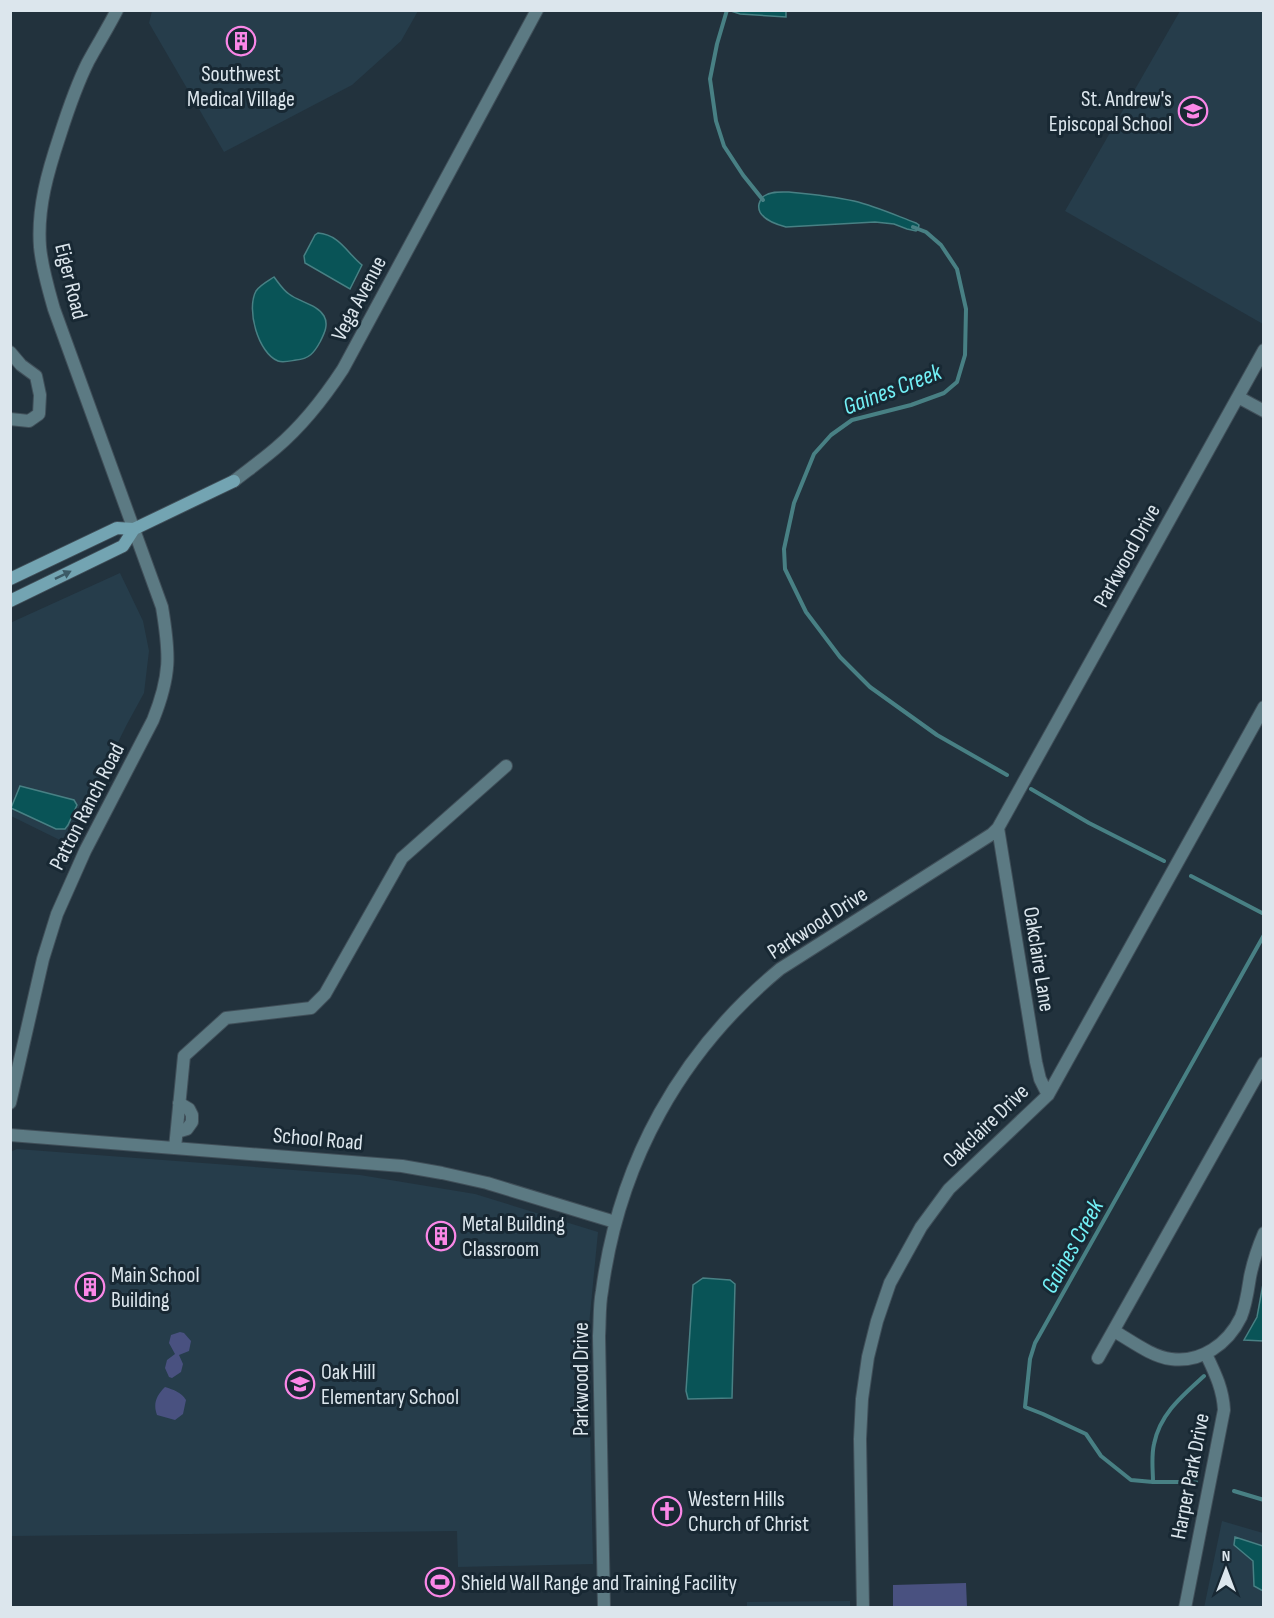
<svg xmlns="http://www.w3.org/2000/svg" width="1274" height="1618" font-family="'Sofia Sans Condensed',sans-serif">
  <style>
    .built { fill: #263d4b }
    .green { fill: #495180 }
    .water { fill: #095457; stroke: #488084; stroke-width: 1.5 }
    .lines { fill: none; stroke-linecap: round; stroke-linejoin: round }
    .stream { stroke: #488084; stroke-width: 4 }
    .street-casing { stroke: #404f59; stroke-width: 14 }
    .secondary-casing { stroke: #404f59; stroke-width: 14 }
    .street { stroke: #5c7a83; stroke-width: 12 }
    .secondary { stroke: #73a4b2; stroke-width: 12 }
    .oneway { fill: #3c5a66 }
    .labels { text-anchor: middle; stroke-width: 6; stroke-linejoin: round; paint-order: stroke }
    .poi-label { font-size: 22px; fill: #dce6ed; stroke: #182833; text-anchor: start }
    .street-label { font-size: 22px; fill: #dce6ed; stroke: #182833 }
    .water-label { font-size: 24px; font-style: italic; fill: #73f1f7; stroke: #182833 }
  </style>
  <rect width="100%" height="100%" fill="#22323d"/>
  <!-- built -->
  <path class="built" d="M152,11V10L418,11L401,41L352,85L224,152L149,23Z
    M1180,11H1263V324L1065,211Z
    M120,573L143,621L149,651L144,693L126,726L68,844L11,816L10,623Z
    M17,1149L360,1175L475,1194L598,1232L588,1335L593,1564L458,1567L457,1531L11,1536L10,1152Z
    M1222,1521L1263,1533V1607L1204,1608Z
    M850,1601V1608L747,1607V1602Z"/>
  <!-- green -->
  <path class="green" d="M180,1332L184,1333L191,1341L189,1351L179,1355L183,1364L181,1372L172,1378L169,1377L165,1368L167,1360L175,1354L169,1343L171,1335Z
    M165,1387C174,1390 181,1392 186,1400L183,1414L175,1420L157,1415C153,1404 156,1396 165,1387Z
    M966,1583L967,1607H893V1585Z"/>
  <!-- water -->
  <path class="water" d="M731,11H786V17L740,14Z
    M789,192C810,194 832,196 854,201C875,206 895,215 916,223L919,225L918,229L916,231L907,229L894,224L875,222L786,227C775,224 756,218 759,204C760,200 761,198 764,196C771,191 781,192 789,192Z
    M318,233C340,235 347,253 362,265L350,289L305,263L304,256L315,235Z
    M274,277C278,282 283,290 289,294C299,302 317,304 324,316C329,325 324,334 320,342C314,353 309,359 296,360C290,361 283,363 278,361C258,353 246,309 256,291C260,285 268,281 274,277Z
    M20,786L74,800L77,805L68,825L65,829H56L11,808Z
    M703,1278L730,1280L735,1284L732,1398L688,1399L686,1391L693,1285Z
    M1263,1284V1341L1244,1340L1257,1317Z
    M1235,1537L1263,1546V1591L1254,1586L1253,1561L1234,1545Z"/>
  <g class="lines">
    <!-- stream -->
    <path class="stream" d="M727,10L717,44L710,79L716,121L724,146L743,175L763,200
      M913,227L926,232L941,245L957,269L966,309L965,355L957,382L944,393L911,405L852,420L831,435L814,454L794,503L784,549L785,569L806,612L840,657L870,687L937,735L1007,775
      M1031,789L1089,823L1164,861
      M1191,876L1264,914
      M1153,1482C1153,1470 1151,1457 1154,1444C1160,1414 1182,1396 1204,1376
      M1196,1482H1153L1131,1480L1101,1456L1086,1434L1043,1414L1025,1407L1030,1359L1035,1343L1264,935
      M1234,1491L1264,1500"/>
    <!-- street casing -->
    <g class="street-casing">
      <path id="street" d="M10,352L21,365L36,376L40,395L39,414L29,421L10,419
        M1238,397L1264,411
        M234,481C248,470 262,460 276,448C302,426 324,398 343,369L537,10
        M998,828L1036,1062L1040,1079L1048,1095
        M10,1103L43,959L57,914L85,851L153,720C171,675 170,655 162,607L54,309C48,288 42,268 40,247C37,208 48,171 60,135C68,110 76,86 88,62C97,45 108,28 117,10
        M177,1132L187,1129L192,1122V1115L189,1109L179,1103
        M10,1135L402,1166L442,1173L487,1183L615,1222
        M175,1148L184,1056L226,1018L311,1008L325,994L402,858L506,766
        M1114,1331C1130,1340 1152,1357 1171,1359C1201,1363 1228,1344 1241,1317C1246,1305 1248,1290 1250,1277C1253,1262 1258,1247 1264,1233
        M1098,1358L1264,1063
        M604,1608L599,1336C600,1321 599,1306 602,1291C619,1162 680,1052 780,969L992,834L998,828L1264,350
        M863,1608L860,1439L862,1399L868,1357L877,1321L890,1283L921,1227L949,1189L1048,1095L1264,707
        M1185,1608L1224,1410C1223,1389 1215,1373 1206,1354"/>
    </g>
    <!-- secondary casing -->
    <g class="secondary-casing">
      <path id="secondary" d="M10,579L117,528L134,529L234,481
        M10,601L123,546L134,529"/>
    </g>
    <!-- street -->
    <use href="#street" class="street"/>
    <!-- secondary -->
    <use href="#secondary" class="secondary"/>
  </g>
  <!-- one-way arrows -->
  <defs><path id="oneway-solid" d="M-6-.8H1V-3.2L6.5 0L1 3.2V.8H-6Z" transform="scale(1.5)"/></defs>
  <use class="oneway" href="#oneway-solid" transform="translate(63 575) rotate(-26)"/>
  <!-- icons -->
  <defs>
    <g id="building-ring" transform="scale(1.5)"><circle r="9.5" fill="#182833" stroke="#fa87e7" stroke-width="1.5"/><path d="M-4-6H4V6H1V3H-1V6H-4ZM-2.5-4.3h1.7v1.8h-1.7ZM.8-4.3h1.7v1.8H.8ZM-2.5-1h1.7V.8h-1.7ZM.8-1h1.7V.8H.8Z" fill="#fa87e7"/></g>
    <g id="school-ring" transform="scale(1.5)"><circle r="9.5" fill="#182833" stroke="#fa87e7" stroke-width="1.5"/><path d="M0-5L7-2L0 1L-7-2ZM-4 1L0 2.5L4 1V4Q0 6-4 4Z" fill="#fa87e7"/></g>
    <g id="church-ring" transform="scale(1.5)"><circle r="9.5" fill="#182833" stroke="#fa87e7" stroke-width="1.5"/><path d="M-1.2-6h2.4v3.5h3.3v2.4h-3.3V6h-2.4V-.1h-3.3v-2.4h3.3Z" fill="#fa87e7"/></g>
    <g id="stadium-ring" transform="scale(1.5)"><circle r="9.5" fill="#182833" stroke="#fa87e7" stroke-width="1.5"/><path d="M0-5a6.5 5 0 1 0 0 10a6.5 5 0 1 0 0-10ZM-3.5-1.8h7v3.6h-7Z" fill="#fa87e7"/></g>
  </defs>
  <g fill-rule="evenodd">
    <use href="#building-ring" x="241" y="41"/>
    <use href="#school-ring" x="1193" y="111"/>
    <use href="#building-ring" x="441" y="1236"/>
    <use href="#building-ring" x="90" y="1287"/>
    <use href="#school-ring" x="300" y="1384"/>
    <use href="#church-ring" x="667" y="1511"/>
    <use href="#stadium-ring" x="440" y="1582"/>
  </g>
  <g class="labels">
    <!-- poi labels -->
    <g class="poi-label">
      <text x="241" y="81" text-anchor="middle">Southwest<tspan x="241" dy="25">Medical Village</tspan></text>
      <text x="1172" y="106" text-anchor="end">St. Andrew's<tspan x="1172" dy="25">Episcopal School</tspan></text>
      <text x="462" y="1231">Metal Building<tspan x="462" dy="25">Classroom</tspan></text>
      <text x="111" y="1282">Main School<tspan x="111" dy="25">Building</tspan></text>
      <text x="321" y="1379">Oak Hill<tspan x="321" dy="25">Elementary School</tspan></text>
      <text x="688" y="1506">Western Hills<tspan x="688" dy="25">Church of Christ</tspan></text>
      <text x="461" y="1590">Shield Wall Range and Training Facility</text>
    </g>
    <!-- street labels -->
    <g class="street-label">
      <text transform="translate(72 281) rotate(76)" y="8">Eiger Road</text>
      <text transform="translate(358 298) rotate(-62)" y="8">Vega Avenue</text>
      <text transform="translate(1126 555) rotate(-61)" y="8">Parkwood Drive</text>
      <text transform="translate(86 806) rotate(-63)" y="8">Patton Ranch Road</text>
      <text transform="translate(817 922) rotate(-33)" y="8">Parkwood Drive</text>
      <text transform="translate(1040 959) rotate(81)" y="8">Oakclaire Lane</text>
      <text transform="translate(985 1125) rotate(-44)" y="8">Oakclaire Drive</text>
      <text transform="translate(318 1138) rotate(5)" y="8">School Road</text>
      <text transform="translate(580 1379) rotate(-90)" y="8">Parkwood Drive</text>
      <text transform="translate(1189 1476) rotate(-79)" y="8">Harper Park Drive</text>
    </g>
    <!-- water labels -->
    <g class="water-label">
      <text transform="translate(892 389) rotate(-21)" y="8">Gaines Creek</text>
      <text transform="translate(1072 1246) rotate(-61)" y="8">Gaines Creek</text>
    </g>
  </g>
  <!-- border -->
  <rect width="1274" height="1618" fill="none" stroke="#dce6ed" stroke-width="24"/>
  <!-- north arrow -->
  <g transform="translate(1226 1570)" stroke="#182833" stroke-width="4.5" paint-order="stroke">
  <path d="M0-4.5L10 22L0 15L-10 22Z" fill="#dce6ed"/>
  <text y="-9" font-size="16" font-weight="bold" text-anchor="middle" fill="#dce6ed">N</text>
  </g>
</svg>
